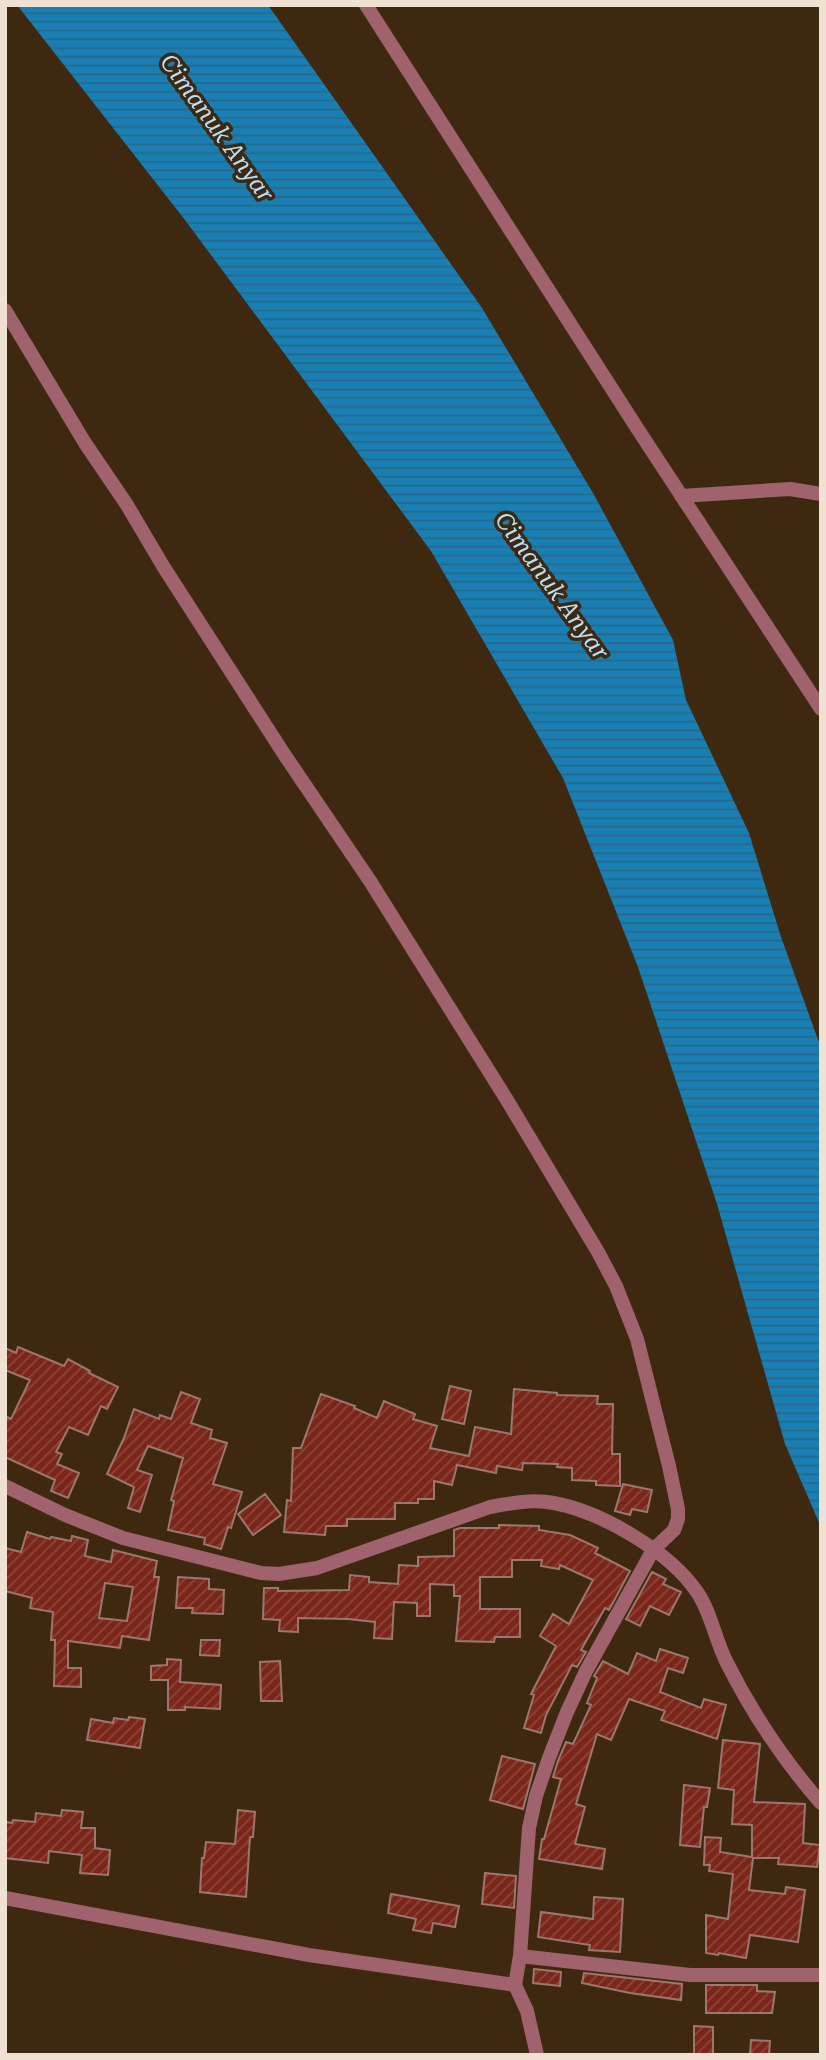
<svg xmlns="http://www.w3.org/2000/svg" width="826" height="2060" font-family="'Roboto Serif',serif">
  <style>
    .water { fill: url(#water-rules) }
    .building { fill: url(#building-hatch); stroke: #9c766f; stroke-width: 2; fill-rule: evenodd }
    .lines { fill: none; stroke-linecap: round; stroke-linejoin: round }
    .street { stroke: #a0626c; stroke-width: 14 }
    .labels { text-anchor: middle; stroke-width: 7; stroke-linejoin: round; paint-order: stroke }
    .water-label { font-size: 24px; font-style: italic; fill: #b6e1fe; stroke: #3e2910 }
  </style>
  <defs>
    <pattern id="water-rules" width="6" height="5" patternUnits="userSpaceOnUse" patternTransform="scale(1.75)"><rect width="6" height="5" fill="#187fb4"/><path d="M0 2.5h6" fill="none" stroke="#2b6785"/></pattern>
    <pattern id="building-hatch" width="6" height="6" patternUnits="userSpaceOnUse" patternTransform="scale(1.75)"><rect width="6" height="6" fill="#7a2619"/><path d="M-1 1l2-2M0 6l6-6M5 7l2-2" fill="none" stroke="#8d453a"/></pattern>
  </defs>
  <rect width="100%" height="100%" fill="#3e2910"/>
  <!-- water -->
  <path class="water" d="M17,5H268L482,308L593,493L673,640L686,700L749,833L781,937L821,1048V1527L785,1444L717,1204L638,967L563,778L431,551L185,220Z"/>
  <!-- building -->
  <path class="building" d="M18,1347L64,1366L68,1359L90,1371L89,1373L118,1387L107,1409L101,1406L88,1435L69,1427L56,1452L62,1454L57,1464L79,1473L68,1498L51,1491L55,1480L5,1457V1416L11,1419L30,1380L5,1370V1348L16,1353Z
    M450,1386L471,1391L464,1424L442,1419Z
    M514,1389L557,1393V1395L598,1396L597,1404H613L612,1454H620V1486L596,1485V1481L572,1480V1468L557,1467L558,1464L523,1463L522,1470L497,1466L496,1473L457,1465L452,1485L434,1481V1499H418V1503H395V1519H347V1526H326L325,1535L284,1532L287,1500L291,1501L293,1448H301L321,1394L355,1406L354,1408L377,1418L384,1401L415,1414L413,1419L437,1426L430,1448L469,1456L475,1427L511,1434Z
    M181,1392L200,1399L191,1423L212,1430L210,1438L227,1443L213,1484L242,1492L231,1528L228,1527L221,1549L204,1544L205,1538L168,1530L174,1501L171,1500L183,1458L148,1446L137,1470L152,1475L140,1512L128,1508L134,1487L107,1474L124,1438L134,1409L159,1419L160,1415L171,1419Z
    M623,1484L652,1490L647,1512L632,1509L630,1515L615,1511Z
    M265,1494L281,1515L253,1535L238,1514Z
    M499,1525L539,1526V1530L570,1535L598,1548L595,1553L630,1571L609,1610L605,1608L581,1650L586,1652L577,1667L572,1665L546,1715L541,1733L524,1728L534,1695L531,1694L556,1646L540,1636L553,1614L569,1624L593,1580L560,1565L559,1569L541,1566L542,1560H512V1577H480V1609H520V1637H495L494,1642L456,1641L460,1596H454V1585L430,1584V1616H417V1603L394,1602L392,1639L374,1638L375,1622L348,1619L298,1618V1632L279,1631L280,1620L263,1619L264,1588H278V1591L349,1590L350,1575L369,1577V1582L398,1584L399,1565L418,1566V1557L454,1556V1530L460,1528H499Z
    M27,1532L50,1539L51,1537L71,1541L72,1536L88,1540L85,1556L111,1562L113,1550L157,1561L154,1577H159L149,1640L122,1636L120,1648L68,1641V1668H81V1687L54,1686L55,1640H51L53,1612L30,1608L32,1598L5,1591V1548L21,1552ZM105,1583L133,1587L127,1621L99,1618Z
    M652,1572L666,1579L663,1584L681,1592L669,1615L650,1606L640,1626L626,1619Z
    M178,1577L209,1579V1589L224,1590L223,1614L192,1613L193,1608H176Z
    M201,1640H220L219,1656L200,1655Z
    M660,1649L688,1658L683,1673L668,1668L660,1692L701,1708L704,1699L726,1705L717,1739L661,1720L665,1711L629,1699L611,1740L597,1734L576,1804L585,1807L575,1844L605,1849L602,1869L539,1859L542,1839H544L561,1779L553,1777L558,1761L566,1742L573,1744L591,1705L587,1703L597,1678L594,1676L603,1661L628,1674L637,1653L656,1661Z
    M167,1659L181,1660L180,1682L221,1685L220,1709L185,1707V1710H168V1680H151V1666L167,1665Z
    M280,1661L282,1701H261L260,1662Z
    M129,1717L145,1719L140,1748L87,1740L91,1719L113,1723L114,1718L128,1720Z
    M723,1740L760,1744L754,1802L805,1804L803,1843L820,1845L817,1867L778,1864L779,1858H753L749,1890L785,1894L786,1887L805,1890L798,1942L750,1935L746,1958L719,1953L718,1955L706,1953V1915L728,1919L733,1874L709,1871L710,1865H704L705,1837L721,1838L720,1852L752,1857V1825L732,1824L734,1790L718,1788Z
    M502,1756L535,1764L523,1809L490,1800Z
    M684,1785L710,1788L707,1807H704L700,1847L680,1845Z
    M62,1810L83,1812L81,1828H95V1848L110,1850L108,1875L80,1873L82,1855L49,1851L48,1863L5,1858V1822L12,1823L13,1820L35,1822L36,1813L61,1816Z
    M238,1810L255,1812L253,1837H250L246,1897L200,1892L202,1858H204L206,1842L235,1844Z
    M485,1873L516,1876L514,1908L482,1904Z
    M391,1894L459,1906L455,1927L433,1923L431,1933L413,1930L416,1919L388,1913Z
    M594,1897L623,1899L620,1952L589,1950L590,1945L538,1937L541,1912L593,1919Z
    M534,1969L561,1972L560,1986L533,1983Z
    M584,1973L682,1984L681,2000L630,1993L582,1983Z
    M706,1985H757V1991L775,1992L772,2013H706Z
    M694,2026L713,2027V2055H694Z
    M751,2040L770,2041L769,2055H750Z"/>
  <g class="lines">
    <!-- street -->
    <path class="street" d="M366,5L637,428L821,709
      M5,310L85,443L127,505L163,566L284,754L370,881L507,1100L598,1252L616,1286L637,1339L669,1466L678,1509V1519L674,1530L653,1550L586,1671L567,1712L549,1758L536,1796L529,1828L520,1956L690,1975H821
      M681,496L790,489L821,494
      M5,1486L65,1515L123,1538L261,1573L279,1574L317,1568L490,1507C511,1503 533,1499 554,1503C602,1512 670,1552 697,1592C711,1612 715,1639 726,1661C751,1711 784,1761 821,1803
      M5,1898L309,1955L515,1985L520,1956
      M515,1985L527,2011L537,2055"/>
  </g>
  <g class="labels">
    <!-- water labels -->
    <g class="water-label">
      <text transform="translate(217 128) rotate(54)" y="8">Cimanuk Anyar</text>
      <text transform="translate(552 586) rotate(54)" y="8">Cimanuk Anyar</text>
    </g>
  </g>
  <!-- border -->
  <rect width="826" height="2060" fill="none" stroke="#efe2d3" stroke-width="14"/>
</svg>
